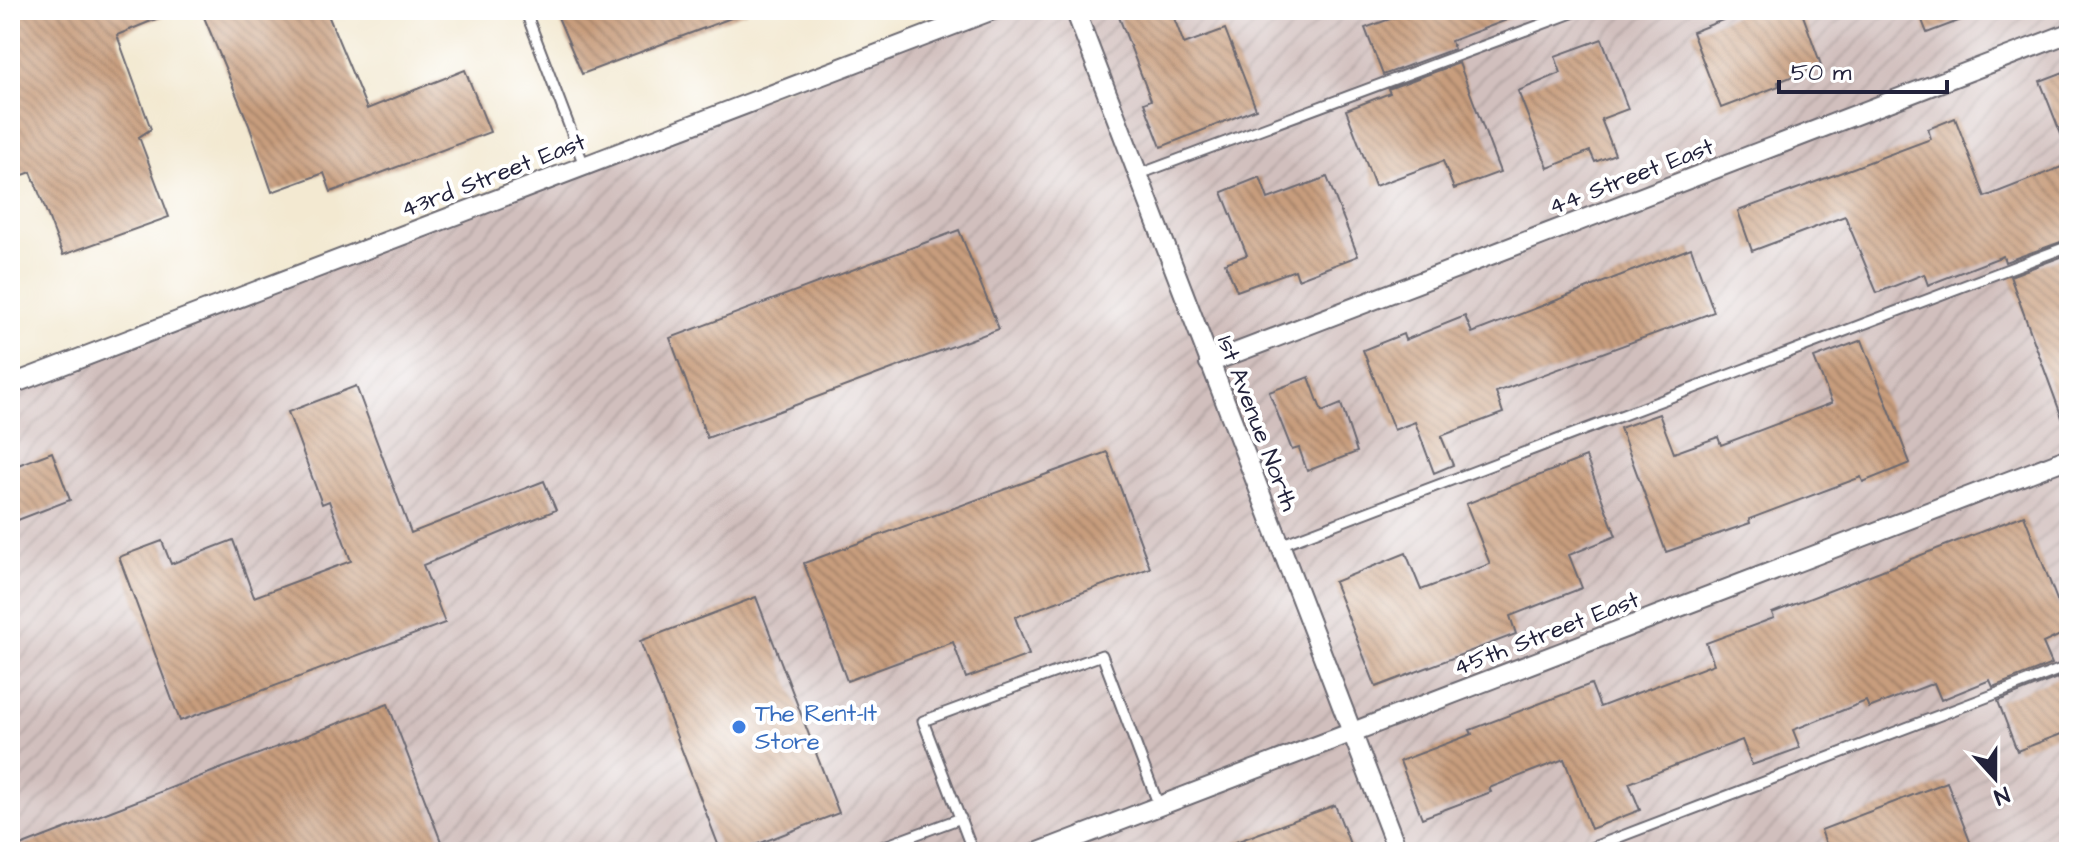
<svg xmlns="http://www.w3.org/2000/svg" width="2079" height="862" font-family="'Architects Daughter',sans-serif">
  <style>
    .industrial { fill: url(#industrial-furrows) }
    .building { fill: url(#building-back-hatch) }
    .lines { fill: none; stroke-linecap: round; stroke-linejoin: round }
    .lane-casing { stroke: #6b6870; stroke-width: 13 }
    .street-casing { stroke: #6b6870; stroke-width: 22 }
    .lane { stroke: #fff; stroke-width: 9 }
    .street { stroke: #fff; stroke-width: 18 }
    .shop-dot { fill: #3f7fe0; stroke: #fff; stroke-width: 3 }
    .labels { text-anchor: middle; stroke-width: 8; stroke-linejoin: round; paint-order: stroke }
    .street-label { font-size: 24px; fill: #22223b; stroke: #fff }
    .shop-label { font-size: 24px; fill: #366cbe; stroke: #fff; text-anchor: start }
  </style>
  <defs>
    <pattern id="industrial-furrows" width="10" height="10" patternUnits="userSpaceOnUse" patternTransform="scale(2)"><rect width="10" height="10" fill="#d1bfbd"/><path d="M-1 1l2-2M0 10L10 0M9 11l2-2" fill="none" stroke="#b3a4a3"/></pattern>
    <pattern id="building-back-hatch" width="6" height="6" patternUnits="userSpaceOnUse" patternTransform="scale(2)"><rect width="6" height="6" fill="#c89d7d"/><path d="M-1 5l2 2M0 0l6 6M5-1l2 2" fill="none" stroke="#a28068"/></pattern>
  </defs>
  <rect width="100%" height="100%" fill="#fff"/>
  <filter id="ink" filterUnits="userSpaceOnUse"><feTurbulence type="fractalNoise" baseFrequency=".0125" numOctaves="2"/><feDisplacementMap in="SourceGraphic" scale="16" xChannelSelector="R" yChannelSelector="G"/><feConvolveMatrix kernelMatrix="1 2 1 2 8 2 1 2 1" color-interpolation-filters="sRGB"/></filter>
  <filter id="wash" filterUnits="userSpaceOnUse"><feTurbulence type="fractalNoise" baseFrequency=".006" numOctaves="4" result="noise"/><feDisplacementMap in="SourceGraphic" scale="32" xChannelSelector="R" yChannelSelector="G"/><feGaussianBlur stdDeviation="1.8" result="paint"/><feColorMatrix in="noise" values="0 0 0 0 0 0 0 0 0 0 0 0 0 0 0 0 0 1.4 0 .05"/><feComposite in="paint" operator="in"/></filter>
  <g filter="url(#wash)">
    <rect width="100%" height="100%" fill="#f3e9d1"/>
    <!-- industrial -->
    <path class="industrial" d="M993,10H2069V852H10V385Z"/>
    <g id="blocks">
      <!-- building -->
      <path class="building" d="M10,10H178L117,35L151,129L139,137L169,217L63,255L31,172L10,180Z
        M201,10H326L367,109L465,70L490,132L331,192L324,173L272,192L249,125Z
        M555,10H747V12L582,74Z
        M1136,10H1171L1184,44L1225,29L1256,109L1161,147L1144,103L1151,100L1119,17Z
        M1399,10H1528V12L1451,41L1454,49L1383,75L1365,28L1401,15Z
        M1748,10H1801L1821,65L1778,82L1779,86L1721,108L1692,32Z
        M1918,10H1982V12L1927,33Z
        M1602,39L1628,109L1601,119L1615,154L1595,162L1590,151L1548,168L1518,91L1561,73L1555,56Z
        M1459,63L1500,172L1454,189L1443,161L1375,186L1346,110L1390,93L1388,89Z
        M2069,70V152H2068L2040,81Z
        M1955,118L1985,197L2069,164V239L2005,262L2003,256L1928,285L1924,274L1877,293L1845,216L1752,251L1738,211L1931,139L1928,129Z
        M1260,177L1268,199L1327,177L1358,256L1298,279L1295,270L1237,291L1225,263L1247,255L1222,192Z
        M959,230L999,329L707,438L670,338Z
        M1691,248L1714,312L1496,392L1503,413L1441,436L1453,465L1434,473L1415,422L1394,430L1363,350L1403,334L1405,340L1465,316L1472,333Z
        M2069,254V430L2067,431L2010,276Z
        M1862,340L1910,463L1863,482L1861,477L1749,519L1750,523L1666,552L1620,428L1659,414L1674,453L1718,437L1721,445L1832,403L1814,358Z
        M1309,377L1322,412L1341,404L1357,452L1307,471L1299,448L1292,450L1269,392Z
        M356,386L411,533L544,481L556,510L423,565L445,623L180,721L119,557L162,541L171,564L233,540L254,597L351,561L329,501L322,504L288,412Z
        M52,452L70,500L10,523V468Z
        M1107,452L1150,568L1015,617L1029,655L966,678L953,642L847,681L804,563Z
        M1586,457L1616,536L1569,555L1582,588L1510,616L1516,634L1376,687L1334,582L1406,553L1421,590L1490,564L1466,504Z
        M2024,515L2069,631L2043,643L2052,664L1993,687L1990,680L1941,700L1934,683L1869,708L1866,701L1793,730L1800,748L1752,765L1742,740L1629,783L1640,810L1591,829L1564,759L1489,788L1491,792L1422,818L1400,761L1472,734L1470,730L1591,684L1600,707L1714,664L1706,643L1774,618L1772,613Z
        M756,597L839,813L737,852H721L640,641Z
        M2057,678L2059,682L2069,678V731L2017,751L1998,701Z
        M388,704L445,852H10V850Z
        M1947,782L1974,852H1829L1821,830Z
        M1335,805L1353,852H1215L1214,850Z"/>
    </g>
  </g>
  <g filter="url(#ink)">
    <use href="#blocks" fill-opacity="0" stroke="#6b6870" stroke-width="2"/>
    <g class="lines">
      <!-- lane casing -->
      <g class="lane-casing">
        <path id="lane" d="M525,10L584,165
          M1137,175L1580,10
          M1280,545L2069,246
          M871,851L961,818
          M973,852L923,721L1102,655L1159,806
          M1580,852L2069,666"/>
      </g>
      <!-- street casing -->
      <g class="street-casing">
        <path id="street" d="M1075,10L1398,852
          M1209,363L2069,33
          M10,385L993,10
          M1039,852L2069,458"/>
      </g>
      <!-- lane -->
      <use href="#lane" class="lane"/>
      <!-- street -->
      <use href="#street" class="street"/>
    </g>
  </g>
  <!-- markers -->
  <circle class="shop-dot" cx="739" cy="727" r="8"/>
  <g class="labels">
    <!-- street labels -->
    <g class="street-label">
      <text transform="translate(493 175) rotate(-21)" y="8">43rd Street East</text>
      <text transform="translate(1631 176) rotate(-21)" y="8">44 Street East</text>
      <text transform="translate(1258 423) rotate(69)" y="8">1st Avenue North</text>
      <text transform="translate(1546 633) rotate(-21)" y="8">45th Street East</text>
    </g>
    <!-- shop labels -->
    <g class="shop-label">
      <text x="755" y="721">The Rent-It<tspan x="755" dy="28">Store</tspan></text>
    </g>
  </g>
  <!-- margin -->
  <rect width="2079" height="862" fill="none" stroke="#fff" stroke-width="40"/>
  <!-- north arrow -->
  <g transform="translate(1995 778) rotate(159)" stroke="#ffffff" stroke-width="6" paint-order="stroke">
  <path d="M0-6L14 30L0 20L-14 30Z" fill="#22223b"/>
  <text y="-12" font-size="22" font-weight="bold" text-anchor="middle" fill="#22223b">N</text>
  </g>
  <!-- scale -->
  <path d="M1779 80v12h168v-12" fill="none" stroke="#22223b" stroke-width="4"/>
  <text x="1791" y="80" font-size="24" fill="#22223b" stroke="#ffffff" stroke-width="6" paint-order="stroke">50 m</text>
</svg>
